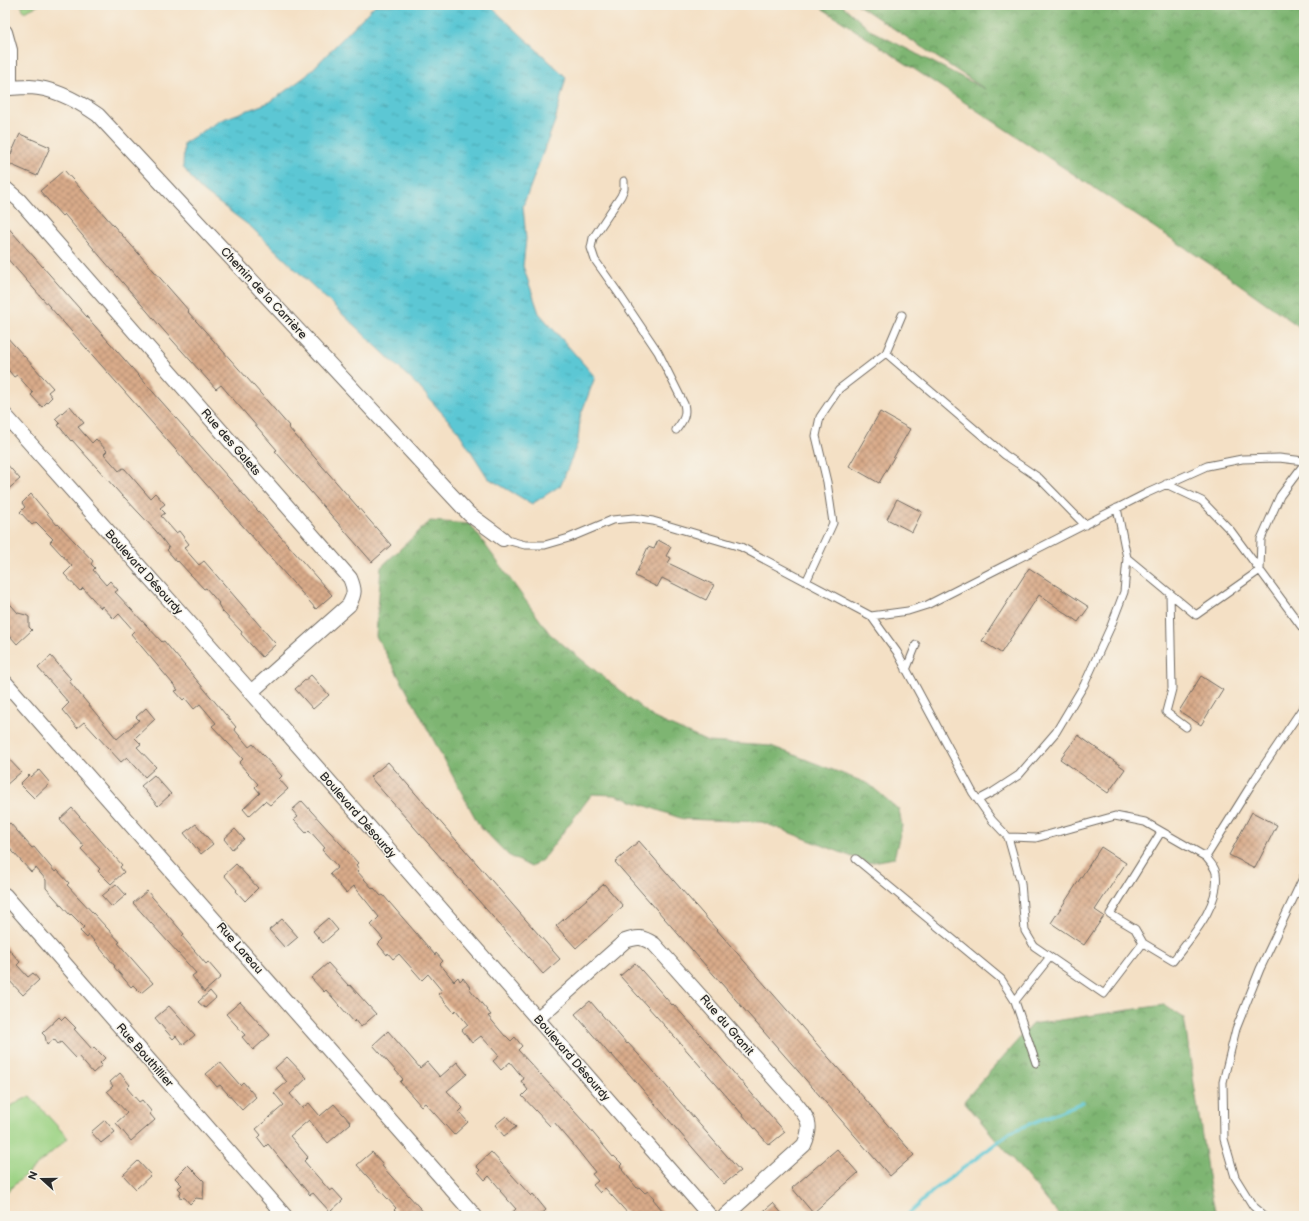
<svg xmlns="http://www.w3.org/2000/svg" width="1309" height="1221" font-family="'Balsamiq Sans',sans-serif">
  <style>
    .green { fill: #9dd385; stroke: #647f58 }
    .forest { fill: url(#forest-crowns); stroke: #54704e }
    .water { fill: url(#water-ripples); stroke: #437980 }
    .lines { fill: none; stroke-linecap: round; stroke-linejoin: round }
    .stream { stroke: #5bc7d4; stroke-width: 3.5 }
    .building { fill: url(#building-cross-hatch) }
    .lane-casing { stroke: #716a61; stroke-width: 9 }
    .street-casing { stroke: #716a61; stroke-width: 16 }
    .lane { stroke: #fff; stroke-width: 7 }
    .street { stroke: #fff; stroke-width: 14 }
    .labels { text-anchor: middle; stroke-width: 3; stroke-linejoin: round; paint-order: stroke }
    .street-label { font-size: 12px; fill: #2b2b2b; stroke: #f7f3e8 }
  </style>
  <defs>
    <pattern id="forest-crowns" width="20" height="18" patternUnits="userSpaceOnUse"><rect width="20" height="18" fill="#7eb572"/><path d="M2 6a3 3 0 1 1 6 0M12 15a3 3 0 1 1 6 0" fill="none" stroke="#67935e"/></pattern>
    <pattern id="water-ripples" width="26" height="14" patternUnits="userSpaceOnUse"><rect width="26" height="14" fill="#5bc7d4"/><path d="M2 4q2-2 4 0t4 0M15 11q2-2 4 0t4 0" fill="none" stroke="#4ba2ac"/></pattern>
    <pattern id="building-cross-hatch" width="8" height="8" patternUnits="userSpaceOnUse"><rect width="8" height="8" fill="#d9ab8a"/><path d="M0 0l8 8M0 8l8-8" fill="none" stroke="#b08b71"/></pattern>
  </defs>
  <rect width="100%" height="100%" fill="#f7f3e8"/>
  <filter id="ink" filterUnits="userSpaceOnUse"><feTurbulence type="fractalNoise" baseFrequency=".025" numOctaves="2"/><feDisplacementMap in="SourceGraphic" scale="8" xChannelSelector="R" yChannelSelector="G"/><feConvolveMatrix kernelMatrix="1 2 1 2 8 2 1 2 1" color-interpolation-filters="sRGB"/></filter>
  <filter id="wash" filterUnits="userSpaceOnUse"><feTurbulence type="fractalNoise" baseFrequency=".012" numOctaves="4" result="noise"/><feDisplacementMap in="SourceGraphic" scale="16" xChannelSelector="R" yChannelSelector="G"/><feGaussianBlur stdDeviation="0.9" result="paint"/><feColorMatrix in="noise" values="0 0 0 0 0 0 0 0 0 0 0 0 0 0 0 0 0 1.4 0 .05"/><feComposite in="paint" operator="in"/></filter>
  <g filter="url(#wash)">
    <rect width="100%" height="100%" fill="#f4e0c5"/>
    <!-- green -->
    <path class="green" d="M21,5H39L24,12Z
      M30,1096L68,1138L5,1193V1109Z"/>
    <!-- forest -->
    <path class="forest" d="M820,5H842L870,30L985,89L858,5H1304V330L1225,274L823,9Z
      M430,521L470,524L550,634L654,718L708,742L771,746L869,784L899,810L902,826L894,858L868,863L762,822L683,819L615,795L592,794L542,860L531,867L508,855L479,825L418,711L376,636L381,567Z
      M1164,1005L1184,1018L1209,1182L1216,1216H1060L964,1101L1032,1024Z"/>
    <!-- water -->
    <path class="water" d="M375,5H489L566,77L555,121L523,206L526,239L523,266L539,313L595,377L580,417L578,442L561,485L532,504L488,478L458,431L419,387L251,227L199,188L183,167L184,143L221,120L270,102L306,76Z"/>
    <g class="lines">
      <!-- stream -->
      <path class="stream" d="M906,1216L933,1191L1011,1132L1083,1102"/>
    </g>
    <g id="blocks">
      <!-- building -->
      <path class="building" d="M20,134L50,147L37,176L7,163Z
        M64,170L147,263L189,311L188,312L247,378L289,426L288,427L391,545L372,562L275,451L277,450L221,385L216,389L165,332L64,214L62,216L40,191Z
        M5,224L332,595L316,609L5,256Z
        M5,335L53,388L48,392L52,397L42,407L31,395L33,393L17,375L14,377L5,366Z
        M70,406L84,423L78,427L92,443L96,439L107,451L104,454L119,471L123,468L125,469L150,498L155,493L165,504L160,508L165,513L161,516L176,533L179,531L189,544L184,548L199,565L204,561L274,642L276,644L262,657L241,634L242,632L222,611L218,604L219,603L206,588L204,589L178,561L177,562L167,550L169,548L156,531L124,497H123L72,440L71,441L58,425L60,424L55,419Z
        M880,412L910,429L879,483L849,466Z
        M5,462L20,479L5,492Z
        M31,494L57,525L58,524L93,561L91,564L95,568L93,570L106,585L110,581L118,590L115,592L162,642L164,641L236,727L234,729L249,747L253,744L282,776L279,779L288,789L270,805L265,801L249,816L243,809L260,793L255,787L258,784L239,763L243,759L212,726L216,723L200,704L194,709L185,698L183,700L175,691L178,690L131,634L134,631L119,614L114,619L102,606L101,608L83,588L80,591L64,574L72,566L50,542L53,539L36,522L32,525L20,512L25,507L22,503Z
        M897,499L922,512L912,532L887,519Z
        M658,540L671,547L666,556L671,558L668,563L714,585L706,600L662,578L657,587L635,576L648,547L654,549Z
        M1029,568L1089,607L1078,622L1039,595L1001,653L982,641Z
        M5,598L18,613L26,615L29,617V627L32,630L17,644L10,636L5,641Z
        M51,656L71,679L69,681L117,739L139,720L136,717L146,708L155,719L135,738L141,744L137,747L156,767L145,777L127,757L121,762L84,722L77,728L62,710L69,703L38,668Z
        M311,675L329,695L313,709L295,689Z
        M1201,676L1223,690L1201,725L1179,711Z
        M1078,735L1125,769L1108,793L1060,759Z
        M5,755L21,772L5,786Z
        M388,762L560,959L543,974L370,777Z
        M39,770L50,783L34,798L20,784L29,775L31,777Z
        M154,775L171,794L158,806L141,786Z
        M302,801L358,863L356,865L359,869L357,871L373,889L374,888L381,896L383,895L435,955L436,953L443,961L440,964L454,981L458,977L460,981L463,978L470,987L469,988L491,1015L488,1016L505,1036H506L511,1041L515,1037L522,1046L518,1050L584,1122L613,1157L614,1156L622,1164L620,1166L623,1170H622L637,1188L639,1187L645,1193L648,1191L654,1198L653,1199L667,1216H630L605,1188L600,1193L593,1185L598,1181L592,1174L595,1172L572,1143L554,1122L550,1126L522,1096L528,1090L521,1081L524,1079L510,1062L501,1070L493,1061L499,1056L481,1036L472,1043L462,1030L468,1025L456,1010L454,1012L438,994L442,991L428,974L422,980L399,954L393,959L388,953L387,955L378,944L383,939L371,925L379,917L354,886L346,893L330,874L338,867L322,850L325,848L309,830L306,833L294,820L298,817L292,810Z
        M72,808L122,865L120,867L124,872L111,884L98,871L100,869L81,849L84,846L60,819Z
        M1252,812L1277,825L1255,868L1229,855Z
        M10,823L32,848L34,847L55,872L57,870L69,883L67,885L120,942L118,943L153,983L141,993L133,985L131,987L114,967L115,966L89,935L87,938L80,931L84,927L71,914L70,915L46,888V880L36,868L31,872L5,843V827Z
        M196,824L213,844L201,854L184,833Z
        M235,829L244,839L232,849L224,839Z
        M639,841L914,1155L890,1176L615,862Z
        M1101,847L1126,863L1095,910L1104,916L1084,945L1051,923Z
        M236,864L258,888L245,901L236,891L237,890L224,875Z
        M116,884L126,895L112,907L102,896Z
        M604,884L623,906L576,948L556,926Z
        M147,891L184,934L182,936L206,964L208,962L221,977L204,992L192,976L196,973L133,903Z
        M328,918L338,930L323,943L313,931Z
        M282,919L298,937L285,948L269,930Z
        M5,945L20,962L17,965L28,977L33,973L39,980L23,995L5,976Z
        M328,963L349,986L350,985L376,1014L361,1027L356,1020L354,1022L326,990L324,992L311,978Z
        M635,963L672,1005L673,1004L693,1026L785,1132L769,1145L675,1037L656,1016L620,976Z
        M210,991L216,998L205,1008L198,1002Z
        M590,1001L627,1044L628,1043L648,1065L740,1171L724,1184L630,1075L611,1054L610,1055L575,1014Z
        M240,1002L270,1035L253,1050L242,1037L245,1035L226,1014Z
        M169,1006L195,1035L183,1045L176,1036L173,1039L155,1018Z
        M59,1017L62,1020L65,1017L76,1028L74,1029L92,1049L94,1047L105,1058L100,1063L102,1065L93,1073L78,1056L76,1058L61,1042L58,1044L54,1039L47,1045L45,1036L42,1033Z
        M388,1031L420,1068L427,1062L440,1077L457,1062L467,1074L447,1091L463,1108L459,1112L468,1122L454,1135L425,1103L421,1106L400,1082L403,1079L373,1045Z
        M287,1057L307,1078L290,1094L302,1108L309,1103L320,1116L334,1104L351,1123L328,1143L309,1120L290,1136L308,1157L304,1161L330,1191L333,1189L343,1200L330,1212L313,1193L310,1195L268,1144L265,1147L258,1138L261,1135L256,1129L284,1105L274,1093L287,1082L275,1068Z
        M220,1062L240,1085L243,1082L256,1097L242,1110L220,1085L217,1087L206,1074Z
        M120,1073L130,1085L127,1088L139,1102L142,1100L151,1111L150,1114L155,1120L131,1141L116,1123L127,1113L107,1091L113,1086L110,1082Z
        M506,1116L516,1127L504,1136L495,1125Z
        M105,1120L115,1132L101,1143L91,1132Z
        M837,1149L858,1173L813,1213L792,1188Z
        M372,1152L383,1164L382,1166L427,1216H400L394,1210L396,1208L357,1165Z
        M491,1152L531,1196L533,1194L546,1210L539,1216H508L516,1209L500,1191L501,1190L489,1176L485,1180L478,1172L480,1170L476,1166Z
        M138,1161L151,1175L136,1189L123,1175Z
        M188,1165L204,1181L203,1199L196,1198L190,1204L185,1198L179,1197L181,1191L178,1188L182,1185L175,1178Z
        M773,1203L784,1216H758Z"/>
    </g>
  </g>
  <g filter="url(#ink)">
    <use href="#blocks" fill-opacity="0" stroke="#716a61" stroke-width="1"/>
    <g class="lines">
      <!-- lane casing -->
      <g class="lane-casing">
        <path id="lane" d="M624,181V189L621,196L593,238L591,248L595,260L619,294L658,352L684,404C687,415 683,421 676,430
          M902,315L886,353L1005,455L1039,478L1085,525
          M1166,484L1202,501L1231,531L1304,630
          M1117,508L1127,558L1196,615L1260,570L1261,539L1280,496L1304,464
          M503,539L525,545H545L569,538L612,520L634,518L653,521L741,547L871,616L908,611L927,605L1145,494L1207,466L1242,459L1279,458L1304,461
          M806,582L833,523L827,482L816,436L820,417L839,389L886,353
          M1170,594L1172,689L1166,712L1186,727
          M871,616L897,652L973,793L992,820L1008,837L1021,883L1025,931L1034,946L1104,994L1143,943
          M906,670L916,645
          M978,800L993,792L1019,775L1056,732L1084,685L1111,626L1124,592L1127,558
          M1161,832L1110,914L1135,929L1143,943L1173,961C1191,937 1221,905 1216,873C1215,867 1209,861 1206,857
          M1008,837L1036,838L1115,816L1145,822L1206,857L1256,777L1304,706
          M856,859L1001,979L1015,1001
          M1036,1063L1015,1001L1050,957
          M1265,1216L1253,1206L1235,1177L1224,1139L1223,1082L1236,1029L1260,969L1304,876"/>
      </g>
      <!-- street casing -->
      <g class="street-casing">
        <path id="street" d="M5,32L10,50V88
          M5,88C13,88 22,87 30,87C55,88 78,101 98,115L469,514L503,539
          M5,188L19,200L350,578C355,590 355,593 349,605L251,692
          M5,415L251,692L710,1216
          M5,682L475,1216
          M5,895L285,1216
          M537,1019L625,941C639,936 642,937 654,944L793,1100C807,1117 814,1123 804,1145L725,1216"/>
      </g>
      <!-- lane -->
      <use href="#lane" class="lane"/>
      <!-- street -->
      <use href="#street" class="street"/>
    </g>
  </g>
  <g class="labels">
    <!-- street labels -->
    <g class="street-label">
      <text transform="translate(264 293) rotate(47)" y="4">Chemin de la Carrière</text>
      <text transform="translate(231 442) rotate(49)" y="4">Rue des Galets</text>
      <text transform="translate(144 572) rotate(48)" y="4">Boulevard Désourdy</text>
      <text transform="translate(358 815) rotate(49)" y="4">Boulevard Désourdy</text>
      <text transform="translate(240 948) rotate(49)" y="4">Rue Lareau</text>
      <text transform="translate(727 1025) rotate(49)" y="4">Rue du Granit</text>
      <text transform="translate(145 1055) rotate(49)" y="4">Rue Bouthillier</text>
      <text transform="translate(572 1058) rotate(49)" y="4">Boulevard Désourdy</text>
    </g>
  </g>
  <!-- margin -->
  <rect width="1309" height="1221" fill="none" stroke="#f7f3e8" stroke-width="20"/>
  <!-- north arrow -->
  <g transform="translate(42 1179) rotate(291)" stroke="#f7f3e8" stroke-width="3" paint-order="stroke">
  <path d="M0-3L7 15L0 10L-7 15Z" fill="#2b2b2b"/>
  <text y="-6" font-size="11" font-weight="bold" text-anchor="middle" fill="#2b2b2b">N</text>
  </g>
</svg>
